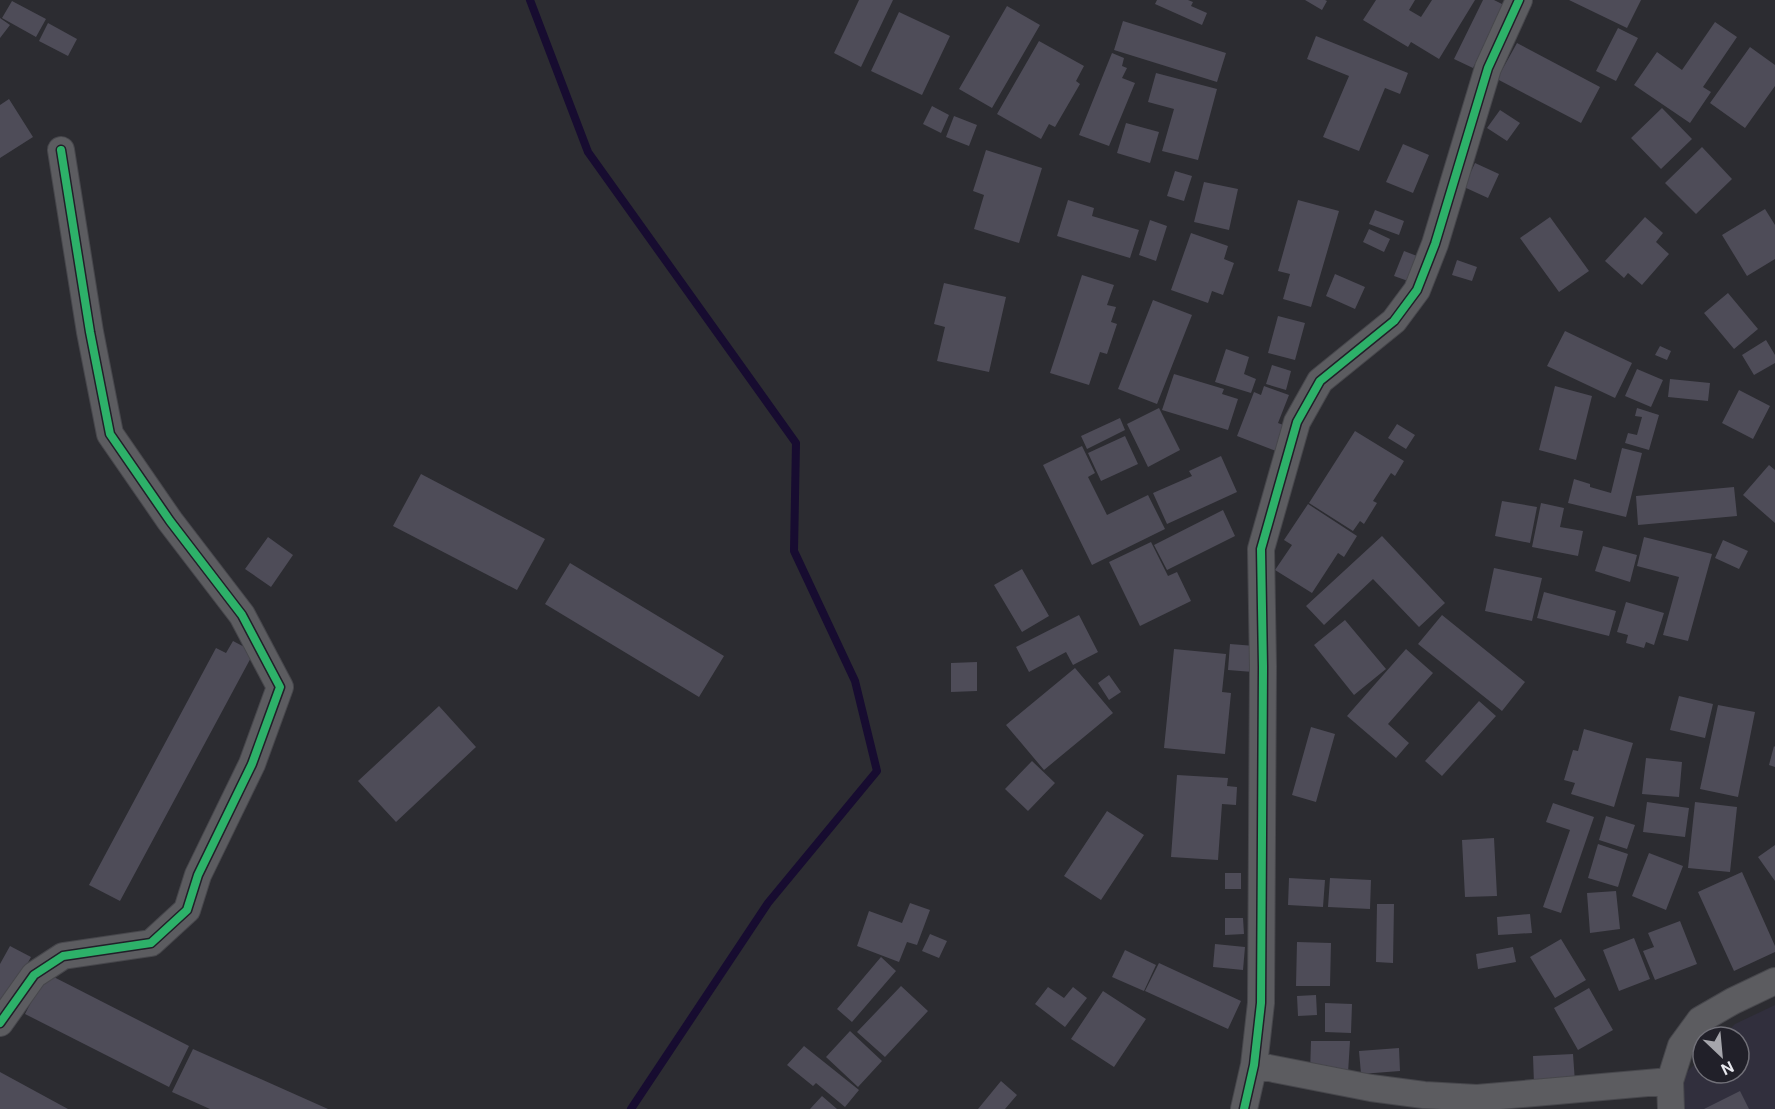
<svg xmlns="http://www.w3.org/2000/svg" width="1775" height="1109" font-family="'DM Sans',sans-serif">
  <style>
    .built { fill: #312f3d }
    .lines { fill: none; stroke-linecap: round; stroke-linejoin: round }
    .stream { stroke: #170c30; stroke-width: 8 }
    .building { fill: #4e4c58 }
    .street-casing { stroke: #47474c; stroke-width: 28 }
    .street { stroke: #5c5c60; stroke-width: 26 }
    .cycleway-casing { stroke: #212029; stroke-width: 11 }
    .cycleway { stroke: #2db169; stroke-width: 8 }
  </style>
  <rect width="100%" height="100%" fill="#2c2c31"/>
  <!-- built -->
  <path class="built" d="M1775,1005V1109H1680L1677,1082L1703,1056V1073H1739V1037H1722L1735,1024Z"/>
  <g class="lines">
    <!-- stream -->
    <path class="stream" d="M530,0L588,152L796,443L794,551L855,681L877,771L768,903L631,1109"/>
  </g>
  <!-- building -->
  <path class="building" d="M859,0H893L861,67L834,53Z
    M1157,0H1188L1193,2L1191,6L1207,13L1202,25L1155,4Z
    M1305,0H1325L1327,1L1322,10Z
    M1376,0H1415L1409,10L1421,17L1432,0H1475L1439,59L1411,42L1408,47L1363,20Z
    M1483,0H1494L1504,5L1473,68L1454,59Z
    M1569,0H1641L1627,28Z
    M12,1L46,19L36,37L2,18Z
    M1007,6L1040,25L992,108L959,89Z
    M899,12L950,36L922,95L871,71Z
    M0,18L10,25L0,38Z
    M1123,21L1226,53L1217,82L1114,50Z
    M1715,22L1737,37L1703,87L1711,92L1690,123L1634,85L1657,52L1682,70Z
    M48,23L77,39L68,56L39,41Z
    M1618,28L1638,38L1616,81L1596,71Z
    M1316,36L1408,73L1400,94L1385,88L1359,151L1323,137L1349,76L1307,59Z
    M1039,41L1084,66L1076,81L1080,84L1055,127L1049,124L1041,139L997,114Z
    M1517,43L1600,87L1581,123L1497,79Z
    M1750,47L1775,65V86L1745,128L1710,103Z
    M1112,53L1124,58L1122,66L1127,68L1122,78L1135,83L1109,146L1079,135Z
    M1156,73L1217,89L1198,160L1162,151L1174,109L1148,102Z
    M9,99L33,137L0,158V105Z
    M932,106L949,115L941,133L923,124Z
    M1662,108L1692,139L1661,169L1631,138Z
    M1500,110L1520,123L1507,141L1487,128Z
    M954,116L977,125L969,146L946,137Z
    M1126,123L1159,132L1150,163L1117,153Z
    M1403,144L1429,155L1413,193L1386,182Z
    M1702,147L1732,179L1696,214L1665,183Z
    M986,150L1042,168L1019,243L974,229L984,195L973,191Z
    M1475,163L1499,174L1488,198L1464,187Z
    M1175,171L1192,176L1184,201L1167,196Z
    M1204,182L1238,189L1229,230L1194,222Z
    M1068,200L1094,208L1092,216L1139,230L1130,258L1057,236Z
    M1298,200L1339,211L1311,307L1283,299L1290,274L1278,271Z
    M1765,209L1775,225V259L1747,276L1722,235Z
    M1375,210L1404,221L1399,235L1369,224Z
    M1550,217L1589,271L1559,292L1520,238Z
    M1645,217L1663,233L1656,242L1669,254L1642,285L1628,273L1624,278L1605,261Z
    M1150,220L1167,226L1156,261L1139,255Z
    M1369,229L1390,239L1384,252L1363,242Z
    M1191,233L1228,246L1224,259L1234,263L1223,295L1212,291L1208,303L1171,290Z
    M1404,251L1417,256L1408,281L1394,276Z
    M1457,260L1477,267L1472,281L1452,275Z
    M1335,274L1365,287L1355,309L1326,296Z
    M1082,275L1114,285L1107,305L1116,307L1111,322L1117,324L1107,354L1100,352L1089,385L1050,373Z
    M944,283L1006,297L989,372L937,361L945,327L934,324Z
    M1728,293L1758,329L1734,349L1704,313Z
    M1153,300L1192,315L1157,404L1118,389Z
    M1278,316L1305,323L1295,360L1268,353Z
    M1565,331L1632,363L1615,398L1547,366Z
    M1766,340L1775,355V363L1754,375L1742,355Z
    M1660,346L1671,351L1667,360L1655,355Z
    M1226,349L1249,357L1244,374L1256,379L1251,393L1215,382Z
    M1272,365L1291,371L1286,390L1266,384Z
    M1637,369L1663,380L1651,407L1625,396Z
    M1174,374L1224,389L1222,394L1238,399L1228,430L1162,410Z
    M1670,379L1710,383L1708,401L1668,397Z
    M1264,386L1289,395L1278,423L1286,426L1276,451L1237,436L1254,392L1261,395Z
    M1555,386L1592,396L1576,460L1539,450Z
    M1739,390L1770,406L1753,439L1722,423Z
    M1159,408L1180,450L1148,467L1127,424Z
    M1637,408L1659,415L1649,450L1625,443L1628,433L1637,435L1642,417L1635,416Z
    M1120,418L1125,430L1087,449L1081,436Z
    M1397,424L1415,435L1406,449L1388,438Z
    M1355,431L1404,461L1395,476L1391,473L1373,501L1377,503L1364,524L1360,521L1353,531L1309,503Z
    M1125,436L1138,464L1101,481L1088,453Z
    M1082,446L1095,473L1088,477L1107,515L1148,495L1165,529L1092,565L1043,465Z
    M1622,448L1642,453L1626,517L1568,503L1574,479L1590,484V487L1611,493Z
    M1221,456L1237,492L1167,524L1153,493L1192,476L1189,471Z
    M1769,465L1775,470V523L1743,495Z
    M421,474L545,539L517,590L393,526Z
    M1734,487L1737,516L1638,525L1636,496Z
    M1502,501L1537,507L1530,543L1495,536Z
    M1541,503L1564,508L1560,527L1583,531L1578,556L1532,547Z
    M1308,504L1357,536L1344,557L1338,553L1312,593L1275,570L1292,545L1284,540Z
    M1223,510L1235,536L1167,570L1154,545Z
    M1382,536L1445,603L1419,627L1373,579L1324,625L1306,606Z
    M268,537L293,555L271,587L245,569Z
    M1644,537L1712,554L1688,641L1663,635L1679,577L1637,566Z
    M1723,540L1748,551L1739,569L1715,558Z
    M1151,542L1168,576L1177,572L1191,601L1140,626L1109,562Z
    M1603,546L1637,555L1630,582L1595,571Z
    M570,563L724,656L699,697L545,604Z
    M1494,568L1542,578L1532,621L1485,611Z
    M1022,569L1049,616L1022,632L994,585Z
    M1544,592L1616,611L1609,636L1537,618Z
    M1626,602L1664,613L1654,645L1646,642L1644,648L1626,643L1628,635L1617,632Z
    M1079,615L1098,652L1073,665L1066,652L1029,672L1016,647Z
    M1442,615L1525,682L1502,711L1418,644Z
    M1345,620L1386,669L1354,695L1314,645Z
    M233,641L254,652L120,901L89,885L216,648L226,653Z
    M1230,644L1255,646L1253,672L1228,670Z
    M1174,649L1226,654L1222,692L1231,693L1225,754L1164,748Z
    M1406,649L1433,673L1388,724L1409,743L1396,758L1347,716Z
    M977,662V691L951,692V663Z
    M1075,668L1113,713L1044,770L1006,725Z
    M1109,675L1121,692L1109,700L1098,683Z
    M1679,696L1713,704L1705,738L1670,730Z
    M1479,701L1496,716L1442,776L1425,761Z
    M1718,705L1755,712L1738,797L1700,789Z
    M439,706L476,747L396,822L358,781Z
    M1311,727L1335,734L1316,802L1292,795Z
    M1584,729L1633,743L1614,807L1571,794L1575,783L1564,780L1573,750L1578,751Z
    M1774,746L1775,747V767L1769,765Z
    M1646,758L1682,762L1679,797L1642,794Z
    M1032,761L1055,783L1028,811L1005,789Z
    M1177,775L1228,778L1227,786L1237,787L1236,805L1222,804L1218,860L1171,857Z
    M1647,802L1689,808L1685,837L1643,832Z
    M1695,802L1737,807L1730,872L1688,868Z
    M1553,803L1594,817L1561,913L1543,907L1570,830L1546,822Z
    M1107,811L1144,835L1101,900L1064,876Z
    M1606,816L1635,825L1627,849L1599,840Z
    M1494,838L1497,896L1465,897L1462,840Z
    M1598,844L1628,854L1618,887L1588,878Z
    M1775,845V881L1758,857Z
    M1649,853L1683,866L1666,910L1632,896Z
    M1742,872L1775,946V952L1734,971L1698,892Z
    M1225,873H1241V889H1225Z
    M1289,878L1325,880L1323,907L1288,905Z
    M1330,878L1371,880L1370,909L1328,907Z
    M1616,891L1620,929L1590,933L1587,893Z
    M910,903L930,910L917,945L907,942L899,962L857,946L869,911L902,923Z
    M1377,904H1394L1393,963L1376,962Z
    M1530,914L1532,933L1498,935L1497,917Z
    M1225,918H1243L1244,934L1225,935Z
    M1680,921L1697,964L1655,980L1643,951L1654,947L1648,933Z
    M930,934L947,941L939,958L922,951Z
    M1634,938L1650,979L1619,991L1603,950Z
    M1561,939L1586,980L1555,998L1530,957Z
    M1297,942L1331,943L1330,986H1296Z
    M1215,944L1245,947L1243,970L1213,967Z
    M10,946L31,957L2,1011L0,1009V964Z
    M1513,947L1516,962L1478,969L1476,954Z
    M1125,950L1156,965L1144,991L1112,977Z
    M881,957L896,971L852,1022L837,1009Z
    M1159,963L1241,1001L1228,1029L1145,991Z
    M46,973L189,1046L169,1087L25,1014Z
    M901,986L928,1011L885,1057L857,1032Z
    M1048,987L1064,998L1073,987L1087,998L1065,1027L1035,1004Z
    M1589,988L1613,1030L1578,1050L1554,1008Z
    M1103,991L1146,1019L1114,1067L1071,1039Z
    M1316,995L1317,1015L1298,1016L1297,996Z
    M1325,1003L1352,1004L1351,1033L1325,1032Z
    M850,1031L882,1061L858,1087L826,1057Z
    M1311,1041H1350L1348,1073H1310Z
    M804,1046L859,1090L845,1107L816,1083L813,1086L787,1065Z
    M1399,1048L1400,1071L1361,1074L1359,1051Z
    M193,1049L328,1109H210L172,1092Z
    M1573,1054L1575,1082L1534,1084L1533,1056Z
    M0,1072L68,1109H0Z
    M1001,1081L1017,1095L1005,1109H978Z
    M1740,1091L1749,1109H1704Z
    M822,1096L837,1109H810Z"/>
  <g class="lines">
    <!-- street casing -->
    <g class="street-casing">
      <path id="street" d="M0,1023L34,975L63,956L151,943L187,910L198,875L252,764L280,687L242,615L170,521L110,434L90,332L61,150
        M1254,1065L1371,1088L1424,1095L1477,1098L1670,1081
        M1244,1109L1254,1065L1261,1003L1263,667L1261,549L1297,422L1320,381L1394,321L1417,290L1435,244L1488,68L1519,0
        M1671,1109L1670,1081L1681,1046L1700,1020L1733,1001L1775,981"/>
    </g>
    <!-- street -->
    <use href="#street" class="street"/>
    <!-- cycleway casing -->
    <g class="cycleway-casing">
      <path id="cycleway" d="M0,1023L34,975L63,956L151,943L187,910L198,875L252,764L280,687L242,615L170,521L110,434L90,332L61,150
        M1244,1109L1254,1065L1261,1003L1263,667L1261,549L1297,422L1320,381L1394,321L1417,290L1435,244L1488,68L1519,0"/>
    </g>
    <!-- cycleway -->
    <use href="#cycleway" class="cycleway"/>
  </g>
  <!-- north arrow -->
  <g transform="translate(1721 1055) rotate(154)"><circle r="28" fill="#212029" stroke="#717078" stroke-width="1.5"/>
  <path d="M0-4.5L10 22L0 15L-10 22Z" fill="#a6a6ac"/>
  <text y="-9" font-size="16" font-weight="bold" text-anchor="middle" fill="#e8e8ee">N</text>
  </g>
</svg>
